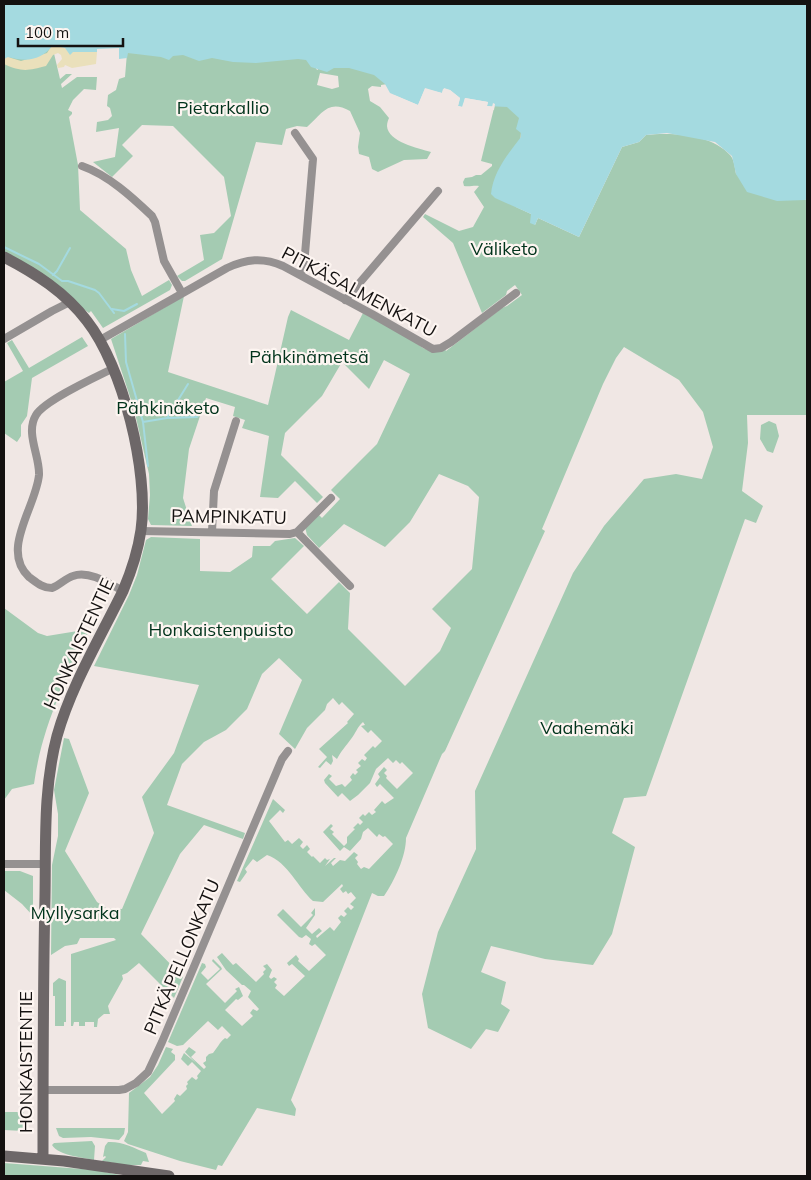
<svg xmlns="http://www.w3.org/2000/svg" width="811" height="1180" font-family="Mulish,sans-serif">
  <style>
    .green { fill: #a4cbb2; fill-rule: evenodd }
    .sand { fill: #eae0bb }
    .water { fill: #a4dae0 }
    .pier { fill: #f0e7e4 }
    .lines { fill: none; stroke-linecap: round; stroke-linejoin: round }
    .stream { stroke: #a4dae0; stroke-width: 2 }
    .street { stroke: #959191; stroke-width: 8 }
    .secondary { stroke: #6d6768; stroke-width: 11 }
    .labels { text-anchor: middle; stroke-width: 4.5; stroke-linejoin: round; paint-order: stroke }
    .park-label { font-size: 18px; fill: #00331b; stroke: #fdf5f1 }
    .street-label { font-size: 18px; fill: #141110; stroke: #fdf5f1 }
  </style>
  <rect width="100%" height="100%" fill="#f0e7e4"/>
  <!-- green -->
  <path class="green" d="M52,45L60,79L66,74H72L61,84L62,88L77,77H97L96,90L84,89L73,100L68,110L72,112V114L69,117L78,165L80,210L126,249L131,270L142,296L169,280L172,285L170,290L103,328L91,311L89,313L4,252V59Z
    M127,53L317,55L316,69L318,70L319,57L326,53L394,83L381,85V87L372,86L368,89L370,101L380,107L389,118C388,120 387,123 387,126C388,142 418,148 431,152L427,159L404,160L378,172L372,169L369,157L359,154L358,147L360,133L350,111C328,99 322,114 307,127L297,126L286,129L282,145L256,142L222,259L185,281H182L177,276L204,260L200,235L214,233L231,216L224,177L173,126L142,125L122,145L133,156L112,177L93,162L115,157L119,128L96,132L97,122L108,120L112,116L110,108L107,106L108,95L116,90L119,79L125,77ZM320,73L338,76L339,87L332,89L317,85Z
    M501,102L522,117L516,207L531,214L535,225L538,218L579,237L622,147L639,142L646,135C671,132 712,134 730,155C734,159 735,168 736,174L805,200L807,198V415H747L748,443L742,491L763,506L756,523L745,519L646,796L624,798L612,833L635,847L612,934L593,965L545,959L491,946L481,972L506,982L501,1004L510,1010L498,1032L486,1029L471,1049L428,1028L422,994L438,932L476,849L475,791L573,573L604,526L644,479L676,474L702,479L713,447L703,412L679,380L624,347L616,358L603,384L542,529L545,531L445,751L442,754L406,838C406,856 395,880 384,896H378L372,893L291,1100L296,1109L295,1116L257,1108L222,1166L218,1165L216,1170L180,1161L128,1144L124,1141L128,1132L129,1093L150,1077L158,1065L166,1047L173,1049L171,1052L175,1055V1060L144,1093L162,1114L175,1101L174,1099L177,1094L180,1096L187,1089L186,1086L188,1084L187,1082L192,1077L196,1080L198,1078L197,1076L201,1071L192,1062L188,1066L181,1059L184,1053L196,1063L185,1052L189,1047L196,1052L191,1057L204,1069L206,1067L203,1063L206,1061V1057L209,1054L213,1053C218,1047 219,1043 225,1038L227,1039L231,1035L222,1026L218,1030L208,1021L183,1045L177,1046L168,1042L202,963L205,964L206,967L201,973L208,980L220,969L212,961L213,959L221,967L222,969L206,984L225,1003L237,991L235,989L239,987L243,996L238,1000L236,999L225,1010L242,1026L253,1016L250,1013L253,1009L257,1011L259,1009L248,997L251,991L244,985H242L226,970L217,957L222,953L233,965L236,963L256,982L264,974L263,972L266,969L263,966L267,964L272,970L269,977L271,979L274,977L277,979L274,982L277,985L275,988L284,996L305,976L292,964L289,966L287,963L296,955L299,959L298,961L309,971L326,955L315,944L312,946L309,944L311,939L306,935L302,938L299,937L277,915L283,909L301,927L313,915L311,913L315,908V915L306,928L312,934L319,928L322,931L316,936L317,938L330,927L334,931L341,922L338,918L341,915L344,917L347,914L344,911L348,907L351,910L354,907L350,904L356,898L351,892L348,894L346,891L343,893L340,889L343,886L342,884L323,902L313,901C298,888 288,862 267,855L257,862L253,859L245,869L247,872L240,882L237,881L273,799L285,810L283,813L280,810L269,821L285,842L288,840L292,844L299,838L303,842L300,846L303,849L307,845L310,849L307,852L312,857L313,856L320,863L325,858L327,860L330,859L325,866L334,858H336L331,863L333,866L340,860L345,861L354,852L358,855L355,858L358,862L357,864L361,869L364,867L369,869L393,844L385,836L383,837L379,834L377,837L368,828L363,832L361,839L350,851L344,847L340,851L323,832L331,824L333,826L330,829L334,832L332,834L344,846L347,843V837L355,829L353,828L358,823L360,825L363,822L359,818L363,814L365,816L369,812L372,815L376,812L374,810L382,801L385,804L394,798L380,784L377,787L375,784L380,777L378,774L384,767L387,770L384,773L387,776L386,778L397,789L413,773L402,762L400,764L396,760L393,763L388,758L376,769L370,783L358,795L350,801L342,793L338,797L325,783L324,780L329,774L332,776L329,779L336,786L342,784L345,787L352,780L350,777L353,773L355,775L358,772L356,770L361,766L358,763L362,759L365,761L367,758L364,755L373,746L375,748L382,741L371,730L368,733L361,726L365,725L363,722C357,727 356,733 351,739C346,746 341,751 337,759L332,755L333,761L331,765L326,761L320,768L318,767L327,757L319,749L348,723L347,722L354,714L342,702L339,705L333,698L327,704L325,710L307,728L295,749L279,734L302,680L279,658L262,674L247,709L226,730L204,742L182,764L167,805L245,833L243,839L204,825L180,854L141,934L183,977L174,998L139,963L127,973L122,975L123,979L108,1006L110,1014H104L98,1019L97,1027H94V1022H85V1026H79V1022H74L73,1026H71V954L116,940L114,938H80L77,944L65,946L51,955L52,865L58,836V814L54,790L64,738L69,739L89,793L65,851L97,902L106,908L122,909L154,833L142,797L174,753L199,685L94,666L129,595L137,575L146,540L151,537L200,539V571L230,572L252,557L253,546H270L275,541L295,538L304,546L271,579L307,614L339,582L350,593L348,629L405,686L440,651L451,628L432,609L472,569L479,497L468,486L439,474L410,522L385,547L344,524L319,548L307,535L305,527L318,514L322,518L340,499L331,490L377,444L410,374L384,360L369,389L342,362L322,396L285,433L281,455L323,497L317,503L295,481L278,498L260,497L269,436L242,428L245,420L233,416L235,407L206,398L189,449L183,498L192,526L151,525L148,519L150,495L149,474L134,409L111,339L184,296L168,372L268,405L288,317L291,310L349,340L363,313L409,338L423,348L433,352L445,349L446,351L502,308L507,306L522,295L515,285L507,291L506,295L482,313L453,243L423,217L425,214L459,231L473,227L484,207L474,192L479,186C474,185 470,187 464,186L463,182L465,178L472,177L476,175H481L492,166V164L481,161L495,104Z
    M82,337L88,346L32,378L27,416L21,425V436L17,442L4,433V382L23,371L7,343L12,340L29,368Z
    M769,421L776,424L779,436L773,453L767,451L760,439L761,425Z
    M4,608L38,633L47,636L90,629C65,681 42,726 34,784L12,789L4,800Z
    M4,871H20L33,876V916L22,904L4,890Z
    M59,978L66,981V1022H64V1026H55V996H53V983Z
    M4,1112H24L23,1131L4,1130Z
    M56,1128H125L124,1134L119,1140L91,1137L63,1138L59,1136Z
    M92,1141L95,1146L94,1160C82,1157 59,1156 52,1145L54,1143Z
    M108,1142C121,1141 135,1148 146,1153L149,1162L143,1161L141,1165H125L102,1161L106,1157L105,1156L103,1157L105,1146Z
    M4,1163L95,1170L125,1176H4Z"/>
  <!-- sand -->
  <path class="sand" d="M52,45L62,47L73,52H97L96,64L72,68L65,65L64,67L58,68L57,65L62,59L61,55L58,53L53,55L46,66C28,71 21,72 4,64V59L8,57L21,61L47,53Z"/>
  <!-- water -->
  <path class="water" d="M4,4H807V198L805,200L777,201L747,192L736,174L732,156L715,142L667,133L646,135L639,142L622,147L579,237L538,218L535,225L530,223L531,214L495,198L491,194C493,172 508,154 521,137V133L516,129L519,118L507,107L487,106L488,102L465,98L463,107L458,106L460,98L450,90L443,89L442,93L425,89L418,105L390,93L385,84L374,75L349,68H334L327,72L311,67L306,60L298,59L256,63L233,62L212,58L199,61L183,55L173,56L169,60L161,57L128,53L127,58L119,59V48L97,49V52H73L70,55L65,48L53,45C41,61 26,62 8,57L4,59Z"/>
  <!-- pier -->
  <path class="pier" d="M425,88L442,93L444,88L450,90L460,98L458,106L462,107L465,98L488,102L487,106L492,107L493,103L495,104L494,110L486,109L485,104L467,101L464,109L457,108L456,107L458,99L445,91L443,95L427,91L418,108L393,97L394,95L418,105Z"/>
  <g class="lines">
    <!-- stream -->
    <path class="stream" d="M4,247L39,264L62,281H68L95,290L99,293L114,313
      M53,275L57,271L70,248
      M112,309L124,311L137,304
      M125,334L126,362L143,422L148,466
      M167,418L188,384
      M143,422L167,418L197,417"/>
    <!-- street -->
    <path class="street" d="M295,133L313,159L305,254L303,269L300,275
      M82,166C108,175 132,197 152,216L155,222L164,261L182,293
      M345,300L438,191
      M4,339L52,311L70,302
      M100,340L227,268C246,259 263,257 283,266L372,314L433,349L441,348L451,342L516,293
      M114,368C96,377 45,400 36,415C25,433 40,456 39,475C36,507 0,550 29,577C36,582 42,588 52,588C60,585 66,578 73,576C89,570 110,584 123,591
      M141,531L290,534L297,532L331,498
      M212,532L214,491L236,421
      M297,532L350,586
      M4,864H45
      M43,1090H119L125,1089L136,1083L148,1072L162,1042L282,759L288,751"/>
    <!-- secondary -->
    <path class="secondary" d="M4,257C35,273 65,292 87,321C123,367 149,472 141,530C138,551 131,572 123,591C100,638 71,686 57,736C43,789 46,843 45,897C43,984 43,1072 43,1159
      M4,1156L64,1161L169,1176"/>
  </g>
  <g class="labels">
    <!-- park labels -->
    <g class="park-label">
      <text x="223" y="114">Pietarkallio</text>
      <text x="504" y="255">Väliketo</text>
      <text x="309" y="363">Pähkinämetsä</text>
      <text x="168" y="414">Pähkinäketo</text>
      <text x="221" y="636">Honkaistenpuisto</text>
      <text x="587" y="734">Vaahemäki</text>
      <text x="75" y="919">Myllysarka</text>
    </g>
    <!-- street labels -->
    <g class="street-label">
      <text transform="translate(359 292) rotate(28)" y="6">PITKÄSALMENKATU</text>
      <text transform="translate(229 517) rotate(1)" y="6">PAMPINKATU</text>
      <text transform="translate(79 644) rotate(-65)" y="6">HONKAISTENTIE</text>
      <text transform="translate(182 957) rotate(-67)" y="6">PITKÄPELLONKATU</text>
      <text transform="translate(26 1062) rotate(-90)" y="6">HONKAISTENTIE</text>
    </g>
  </g>
  <!-- border -->
  <rect width="811" height="1180" fill="none" stroke="#141110" stroke-width="10"/>
  <!-- scale -->
  <path d="M18 38v8h105v-8" fill="none" stroke="#141110" stroke-width="2.5"/>
  <text x="25" y="38" font-size="15" fill="#141110" stroke="#fdf5f1" stroke-width="4" paint-order="stroke">100 m</text>
</svg>
